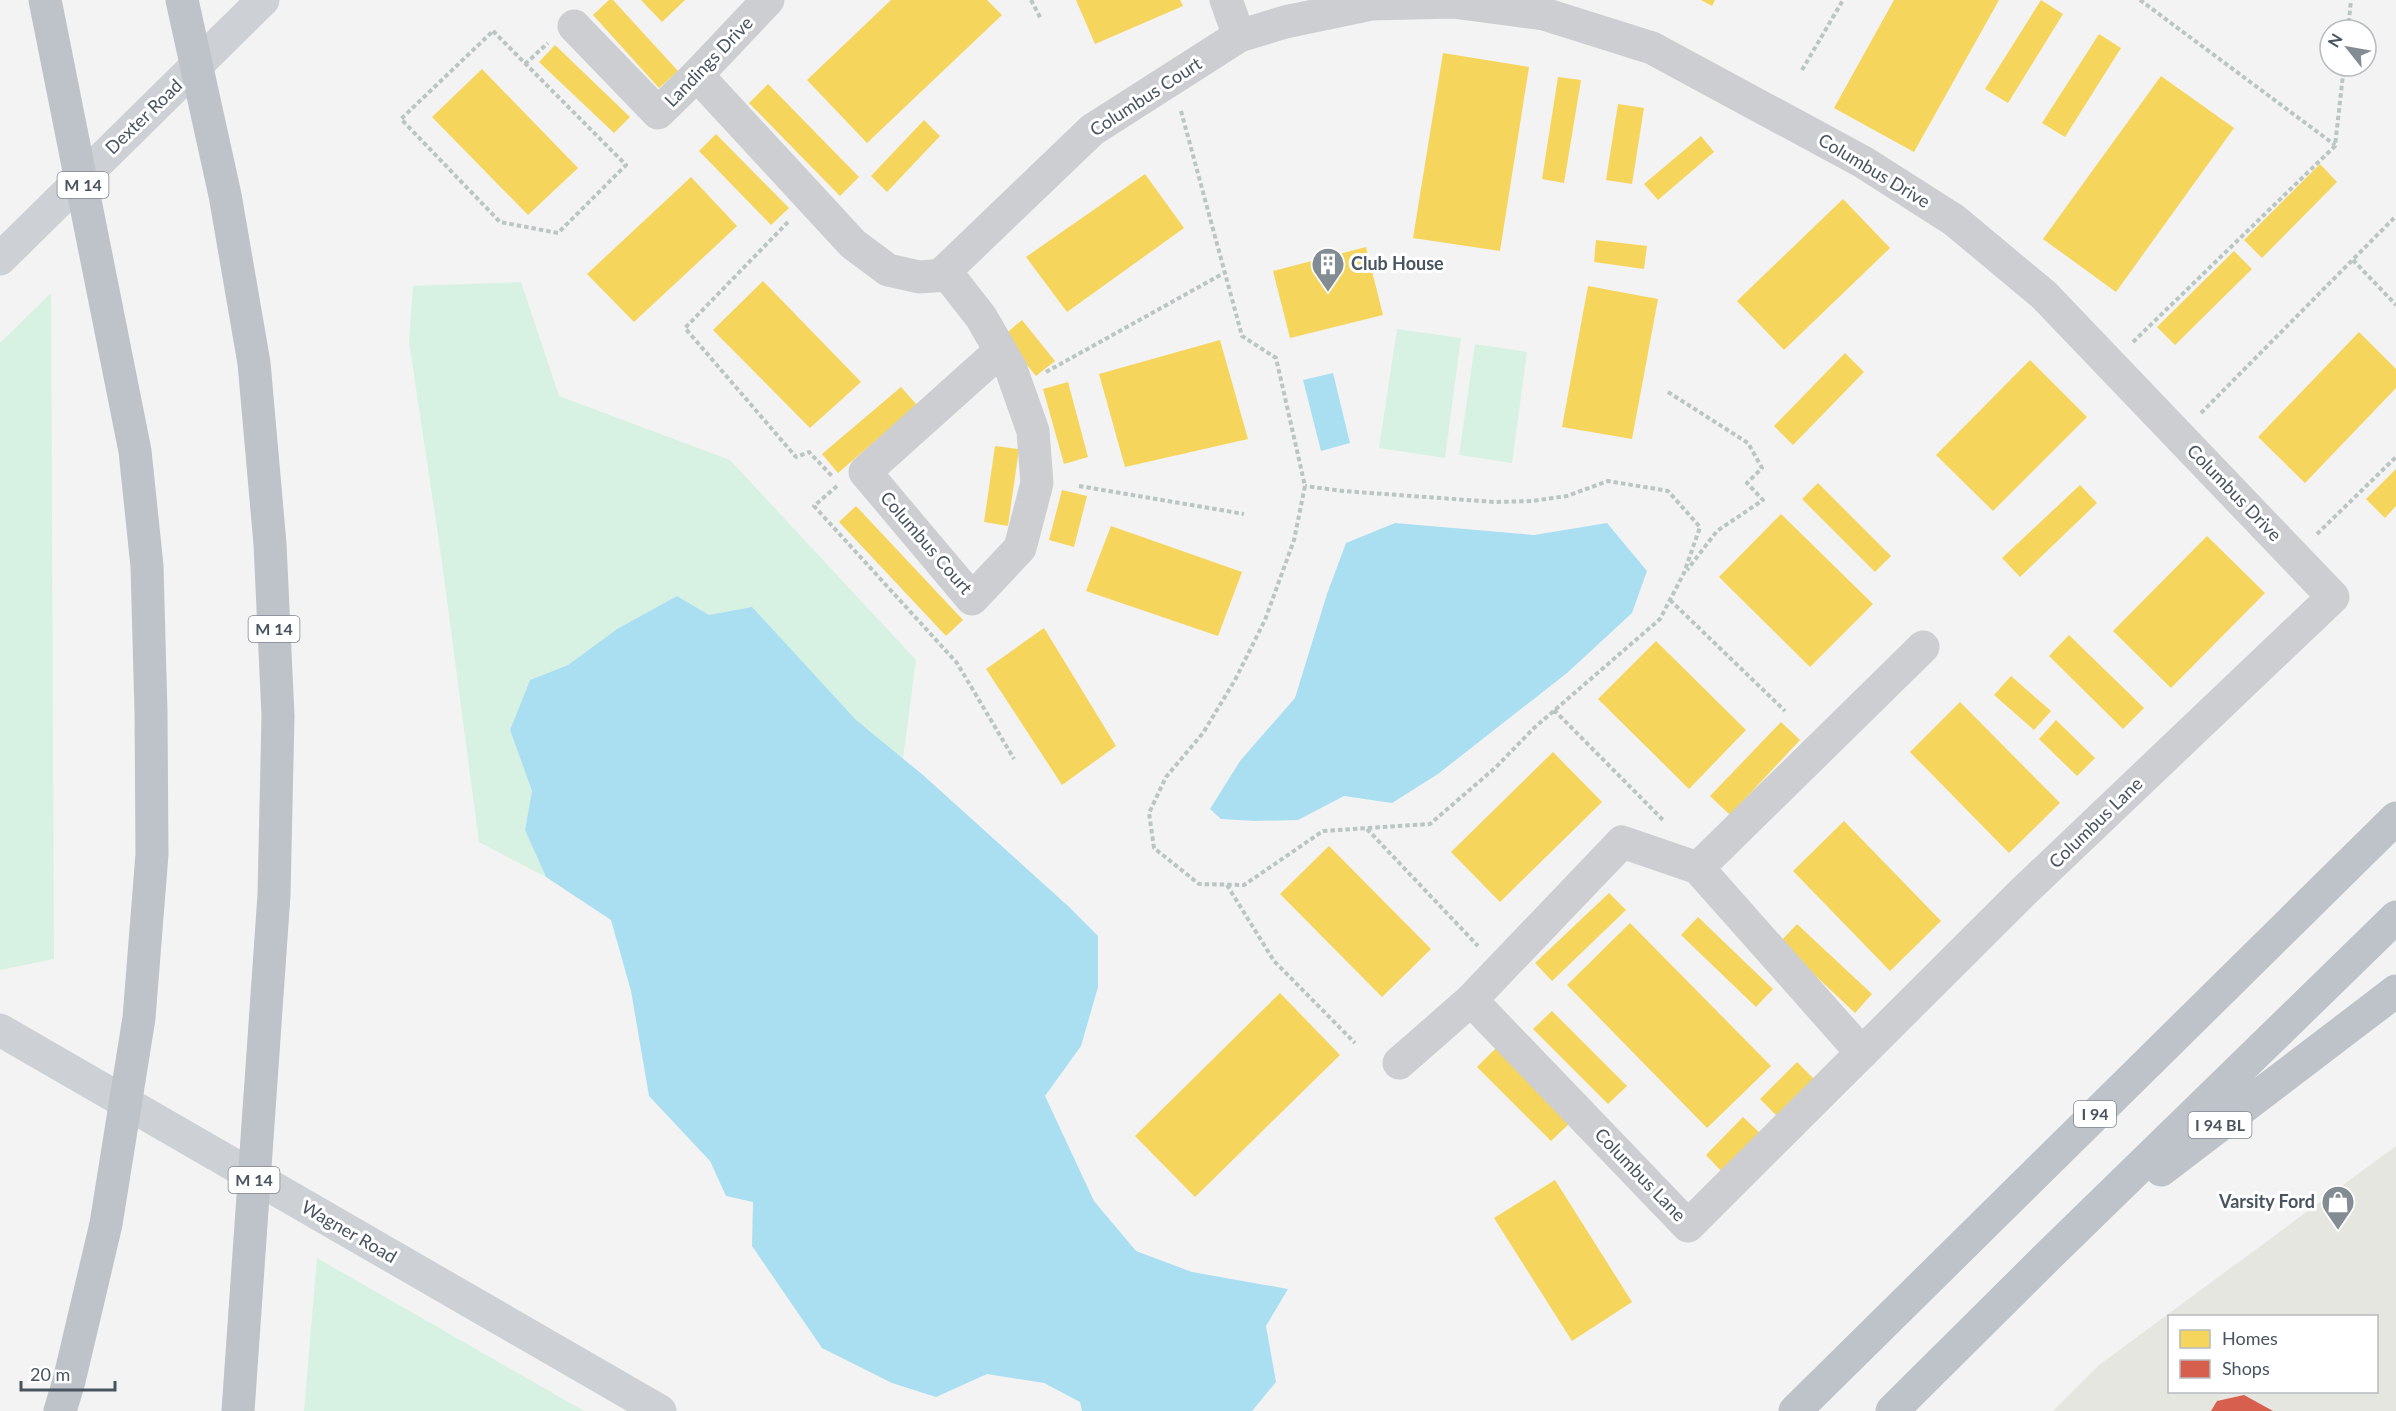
<svg xmlns="http://www.w3.org/2000/svg" width="2396" height="1411" font-family="Lato,sans-serif">
  <style>
    .commercial { fill: #e6e6e1; fill-rule: evenodd }
    .green { fill: #d7f2e2 }
    .water { fill: #aadff1 }
    .homes { fill: #f6d55c }
    .shops { fill: #d6604d }
    .lines { fill: none; stroke-linecap: round; stroke-linejoin: round }
    .path { stroke: #bac6c3; stroke-width: 4; stroke-dasharray: 4.5 3; stroke-linecap: butt }
    .minor { stroke: #ccced1; stroke-width: 33 }
    .secondary { stroke: #cdd0d4; stroke-width: 33 }
    .motorway { stroke: #bdc3c8; stroke-width: 33 }
    .labels { text-anchor: middle; stroke-width: 6; stroke-linejoin: round; paint-order: stroke }
    .shield { fill: #fff; stroke: #7f8790; stroke-width: 1.5 }
    .shield-label { font-size: 16px; font-weight: bold; fill: #485460 }
    .street-label { font-size: 18px; fill: #485460; stroke: #fff }
    .poi-label { font-size: 18px; font-weight: bold; fill: #485460; stroke: #fff; text-anchor: start }
  </style>
  <rect width="100%" height="100%" fill="#f3f3f3"/>
  <!-- commercial -->
  <path class="commercial" d="M2396,1146V1411H2053L2099,1365ZM2170,1316H2376V1392H2170Z"/>
  <!-- green -->
  <path class="green" d="M521,282L559,396L730,460L916,660L903,759C833,700 757,644 677,596L617,629L568,665L530,680L510,730L532,791L525,830L546,877L479,842L441,555L409,342L413,286Z
    M51,293L54,959L0,970V343Z
    M1397,329L1461,338L1445,458L1379,448Z
    M1475,344L1527,352L1512,463L1459,455Z
    M317,1258L584,1411H304Z"/>
  <!-- water -->
  <path class="water" d="M1333,373L1350,443L1321,451L1303,380Z
    M1395,523L1534,535L1607,523L1647,571L1632,613L1567,673L1438,774L1392,803L1344,796L1298,820L1255,821L1221,819L1210,809L1240,761L1295,698L1327,594L1346,543Z
    M677,596L709,615L752,607L856,720L923,775L1068,906L1098,936V987L1081,1046L1045,1096L1094,1201L1136,1251L1192,1272L1288,1289L1266,1326L1276,1382L1252,1411H1082L1080,1402L1044,1383L987,1374L936,1397L892,1383L822,1348L752,1246L753,1202L726,1196L710,1161L649,1096L631,991L611,920L546,877L525,830L532,791L510,730L530,680L568,665L617,629Z"/>
  <!-- homes -->
  <path class="homes" d="M609,0H613L678,71L659,88L593,15Z
    M641,0H685L662,22Z
    M891,0H987L1002,15L867,143L807,80Z
    M1076,0H1180L1183,6L1095,44Z
    M1701,0H1715L1712,6Z
    M1894,0H1999L1914,152L1834,108Z
    M2041,0L2063,14L2008,103L1985,89Z
    M2099,34L2121,48L2065,137L2042,123Z
    M555,45L630,117L614,133L539,62Z
    M1443,53L1529,67L1500,251L1413,238Z
    M482,69L578,168L528,215L432,117Z
    M2161,76L2234,128L2116,292L2043,239Z
    M1558,77L1581,80L1564,183L1542,179Z
    M768,84L859,177L840,196L749,103Z
    M1618,104L1644,108L1632,184L1606,180Z
    M924,120L940,136L887,192L871,176Z
    M716,134L789,208L771,225L699,151Z
    M1701,136L1714,152L1658,200L1644,184Z
    M2320,164L2337,182L2262,258L2244,240Z
    M1145,174L1184,228L1067,312L1026,257Z
    M691,177L737,226L634,322L587,274Z
    M1843,199L1890,248L1784,350L1737,301Z
    M1596,240L1647,246L1644,269L1594,262Z
    M1366,247L1383,315L1290,338L1273,271Z
    M2234,251L2252,269L2175,345L2157,327Z
    M763,281L861,382L810,428L713,330Z
    M1588,286L1658,299L1632,439L1562,427Z
    M1022,320L1055,361L1036,376L1003,336Z
    M2359,332L2396,369V388L2305,483L2258,437Z
    M1220,340L1248,439L1125,467L1099,374Z
    M1845,353L1864,372L1793,445L1774,426Z
    M2030,360L2087,417L1993,511L1936,455Z
    M1068,382L1088,457L1064,464L1043,389Z
    M901,387L917,405L838,473L822,454Z
    M995,446L1019,449L1008,526L984,522Z
    M2396,469V506L2385,518L2366,499Z
    M1818,483L1891,556L1875,572L1802,499Z
    M2080,485L2097,503L2020,577L2002,558Z
    M1062,490L1087,496L1074,547L1049,540Z
    M856,506L963,620L946,636L839,522Z
    M1781,514L1873,604L1810,667L1719,577Z
    M1111,526L1242,572L1218,636L1086,591Z
    M2207,536L2265,593L2171,688L2113,631Z
    M1044,628L1116,746L1062,785L986,669Z
    M2069,635L2144,708L2123,729L2049,656Z
    M1656,641L1746,730L1689,789L1598,699Z
    M2011,676L2051,711L2034,730L1994,695Z
    M1960,702L2060,803L2009,853L1910,752Z
    M2056,720L2095,758L2077,776L2039,739Z
    M1781,722L1800,740L1730,815L1710,796Z
    M1553,752L1602,802L1500,902L1451,852Z
    M1844,821L1941,921L1890,971L1793,871Z
    M1329,846L1431,949L1382,997L1280,894Z
    M1609,893L1626,910L1552,981L1535,963Z
    M1698,917L1773,989L1756,1007L1681,935Z
    M1630,923L1771,1066L1707,1128L1567,985Z
    M1797,924L1872,994L1855,1013L1780,942Z
    M1280,993L1340,1055L1195,1197L1135,1136Z
    M1552,1011L1627,1086L1608,1104L1533,1029Z
    M1496,1048L1570,1123L1551,1141L1477,1067Z
    M1797,1062L1816,1081L1779,1118L1760,1099Z
    M1743,1117L1761,1134L1723,1173L1706,1155Z
    M1555,1180L1632,1302L1572,1341L1494,1218Z"/>
  <!-- shops -->
  <path class="shops" d="M2244,1395L2273,1411H2211L2217,1401Z"/>
  <g class="lines">
    <!-- path -->
    <path class="path" d="M1031,0L1041,19
      M2140,0L2335,145
      M2348,30L2351,0
      M493,31L626,165L558,233L500,222L401,119Z
      M525,64L548,43
      M1802,70L1843,0
      M1181,111L1242,336L1276,358L1305,486L1294,540L1265,620L1235,680L1203,733L1166,777L1149,813L1154,848L1199,884L1244,885L1323,831L1430,824L1495,768L1534,728L1660,619L1684,573L1700,527L1668,491L1608,481L1567,496L1532,501L1495,502L1343,491L1305,486
      M788,222L685,328L796,457L809,452L832,476
      M2353,260L2396,305
      M2133,342L2335,146L2344,66
      M1046,372L1224,273
      M1668,392L1748,443L1762,468L1747,483L1763,500L1717,531L1687,570
      M2201,413L2394,218
      M837,486L814,506L957,663L1014,759
      M1079,486L1244,514
      M2317,534L2396,457
      M1670,600L1785,711
      M1554,710L1664,821
      M1367,829L1478,946
      M1227,885L1274,961L1355,1043"/>
    <!-- minor -->
    <path class="minor" d="M1226,0L1239,36
      M574,26L658,113L697,75L768,0
      M697,75L853,244L888,270L919,277L947,275L945,271L1092,130L1239,36L1285,22L1371,4L1453,2L1544,14L1652,48L1863,162L1954,220L2044,295L2333,597L2022,893L1688,1226L1471,1000L1399,1063
      M945,271L981,317L1011,369L1033,431L1037,483L1020,548L972,599L865,472L1000,351
      M1698,868L1923,647
      M1471,1000L1622,842L1698,868L1862,1053"/>
    <!-- secondary -->
    <path class="secondary" d="M0,259L263,0
      M0,1030L660,1411"/>
    <!-- motorway -->
    <path class="motorway" d="M45,0L135,451L147,566L151,713L152,854L139,1018L106,1224L69,1381L60,1411
      M182,0L225,195L254,363L270,544L278,716L274,895L238,1411
      M2161,1170L2396,991
      M1795,1411L2396,818
      M1892,1411L2045,1259L2396,917"/>
  </g>
  <!-- icons -->
  <defs>
    <g id="building-pin" transform="scale(1.725)"><path d="M0 17L-7.5 6A9.5 9.5 0 1 1 7.5 6Z" fill="#848c93" stroke="#fff"/><path d="M-4-6H4V6H1V3H-1V6H-4ZM-2.5-4.3h1.7v1.8h-1.7ZM.8-4.3h1.7v1.8H.8ZM-2.5-1h1.7V.8h-1.7ZM.8-1h1.7V.8H.8Z" fill="#fff"/></g>
    <g id="shop-pin" transform="scale(1.725)"><path d="M0 17L-7.5 6A9.5 9.5 0 1 1 7.5 6Z" fill="#848c93" stroke="#fff"/><path d="M-5-2.5h2.3a2.7 3.5 0 0 1 5.4 0H5L5.5 6h-11ZM-1.5-2.5h3a1.5 2.3 0 0 0-3 0Z" fill="#fff"/></g>
  </defs>
  <g fill-rule="evenodd">
    <use href="#building-pin" x="1328" y="264"/>
    <use href="#shop-pin" x="2338" y="1202"/>
  </g>
  <g class="labels">
    <!-- shield labels -->
    <g class="shield">
      <rect x="57.5" y="172" width="51" height="26" rx="4.5"/>
      <rect x="248.5" y="616" width="51" height="26" rx="4.5"/>
      <rect x="2074" y="1101" width="42" height="26" rx="4.5"/>
      <rect x="2188.5" y="1112" width="63" height="26" rx="4.5"/>
      <rect x="228.5" y="1167" width="51" height="26" rx="4.5"/>
    </g>
    <g class="shield-label">
      <text x="83" y="191">M 14</text>
      <text x="274" y="635">M 14</text>
      <text x="2095" y="1120">I 94</text>
      <text x="2220" y="1131">I 94 BL</text>
      <text x="254" y="1186">M 14</text>
    </g>
    <!-- street labels -->
    <g class="street-label">
      <text transform="translate(709 62) rotate(-46)" y="6">Landings Drive</text>
      <text transform="translate(1146 97) rotate(-33)" y="6">Columbus Court</text>
      <text transform="translate(144 117) rotate(-44)" y="6">Dexter Road</text>
      <text transform="translate(1874 171) rotate(31)" y="6">Columbus Drive</text>
      <text transform="translate(2234 493) rotate(46)" y="6">Columbus Drive</text>
      <text transform="translate(926 543) rotate(49)" y="6">Columbus Court</text>
      <text transform="translate(2096 823) rotate(-44)" y="6">Columbus Lane</text>
      <text transform="translate(1640 1175) rotate(46)" y="6">Columbus Lane</text>
      <text transform="translate(349 1232) rotate(30)" y="6">Wagner Road</text>
    </g>
    <!-- poi labels -->
    <g class="poi-label">
      <text x="1351" y="270">Club House</text>
      <text x="2315" y="1208" text-anchor="end">Varsity Ford</text>
    </g>
  </g>
  <!-- legend -->
  <rect x="2168" y="1315" width="210" height="78" fill="#ffffff" stroke="#b6bbbf" stroke-width="1.5"/>
  <rect x="2180" y="1330" width="30" height="18" fill="#f6d55c" stroke="#b6bbbf" stroke-width="1.5"/>
  <text x="2222" y="1345" font-size="18" fill="#485460">Homes</text>
  <rect x="2180" y="1360" width="30" height="18" fill="#d6604d" stroke="#b6bbbf" stroke-width="1.5"/>
  <text x="2222" y="1375" font-size="18" fill="#485460">Shops</text>
  <!-- north arrow -->
  <g transform="translate(2348 48) rotate(301)"><circle r="28" fill="#ffffff" stroke="#b6bbbf" stroke-width="1.5"/>
  <path d="M0-4.5L10 22L0 15L-10 22Z" fill="#848c93"/>
  <text y="-9" font-size="16" font-weight="bold" text-anchor="middle" fill="#485460">N</text>
  </g>
  <!-- scale -->
  <path d="M21 1381v9h94v-9" fill="none" stroke="#485460" stroke-width="3"/>
  <text x="30" y="1381" font-size="18" fill="#485460" stroke="#ffffff" stroke-width="4.5" paint-order="stroke">20 m</text>
</svg>
